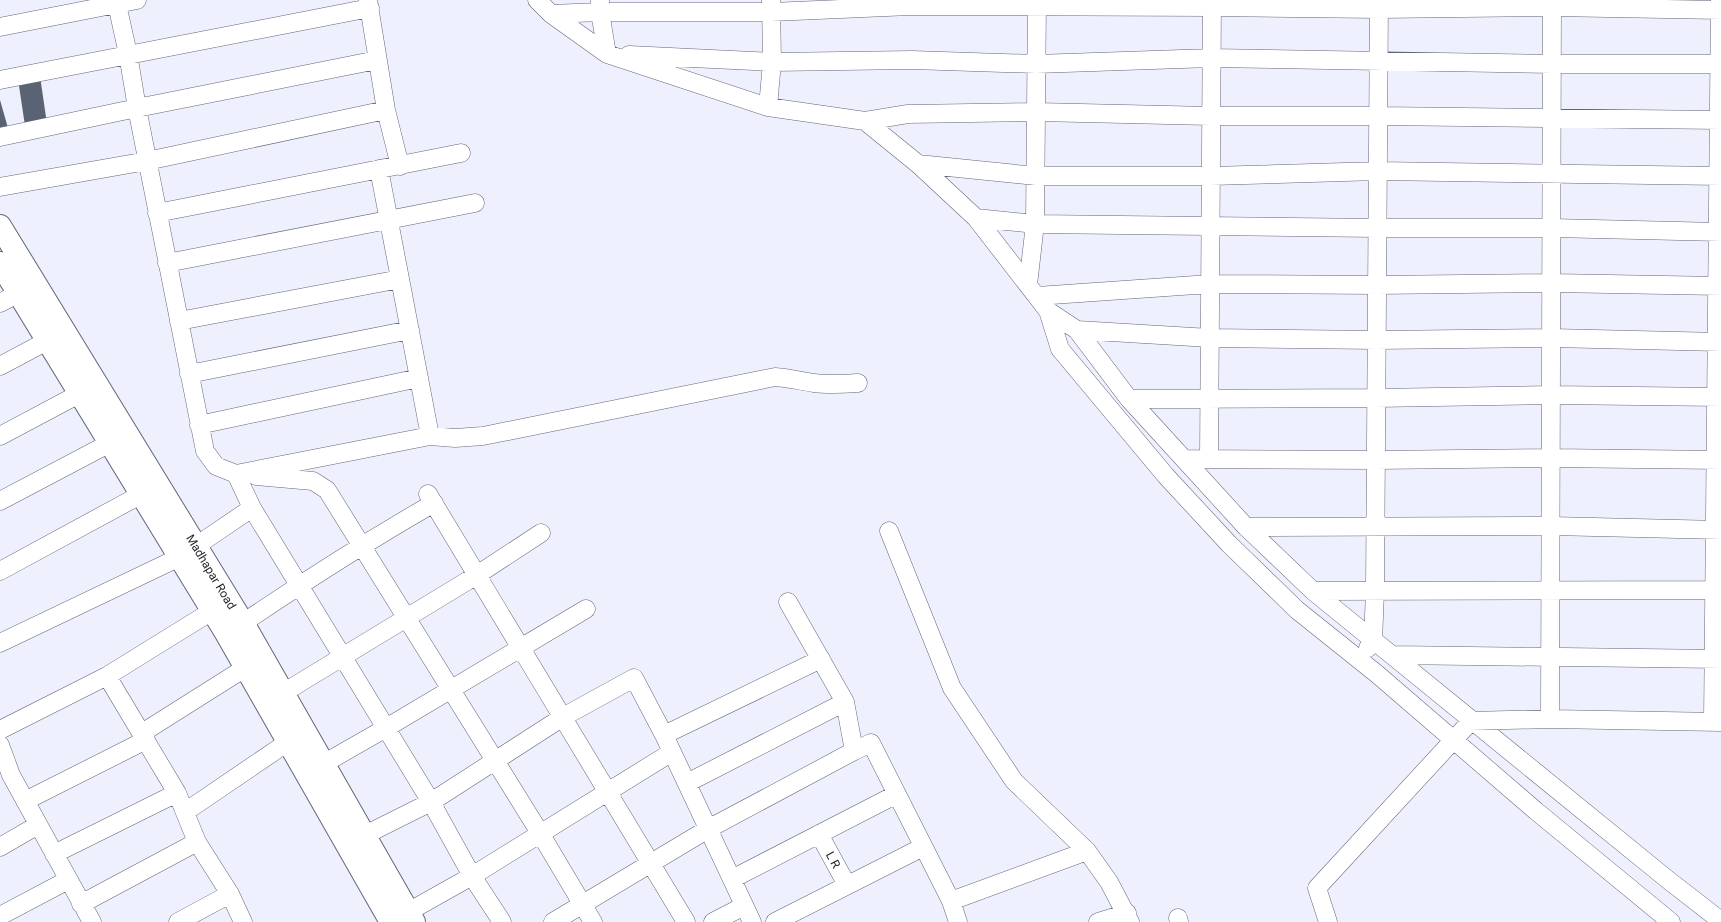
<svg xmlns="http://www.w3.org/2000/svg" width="1721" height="922" font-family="Roboto,sans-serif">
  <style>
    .building { fill: #596374 }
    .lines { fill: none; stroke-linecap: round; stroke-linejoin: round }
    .minor-casing { stroke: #646578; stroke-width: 19 }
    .major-casing { stroke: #646578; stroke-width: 24 }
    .minor { stroke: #fff; stroke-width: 18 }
    .major { stroke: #fff; stroke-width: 22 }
    .labels { text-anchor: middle; stroke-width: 5; stroke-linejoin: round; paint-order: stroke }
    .street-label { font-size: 12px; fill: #25252d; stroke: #fefefe }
  </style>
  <rect width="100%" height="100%" fill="#eff0fd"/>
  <!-- building -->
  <path class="building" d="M40,76L47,124L25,126L18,79Z
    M0,100L8,128L0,130Z"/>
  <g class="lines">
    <!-- minor casing -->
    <g class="minor-casing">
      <path id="minor" d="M116,0L128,54L137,108L205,451L216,466L236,474L430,436L455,438L483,436L775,377C789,378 801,381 814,383C829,385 843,384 858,383
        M368,0L386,110L400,166
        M537,0L551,14L607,54L768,107L865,121L918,164L976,218L1048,311L1060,349L1166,476L1229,544L1297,610L1377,674L1536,811L1671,922
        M600,0V12L607,54
        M551,14L600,12H771L910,6L1212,7L1379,9L1552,7L1721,10
        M0,27L137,0
        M629,55L772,62L912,60L1036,64L1211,58L1552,64H1721
        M0,80L370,8
        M768,107L772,62L771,0
        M865,121L908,114L1037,112L1211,116H1378L1721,120
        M0,137L137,108L377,60
        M918,164L1036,176H1211L1378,171L1721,176
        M379,169L430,436
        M0,187L147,161L386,110
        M157,213L461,153
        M976,218L1035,224L1377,228H1552L1721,232
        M167,263L475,203
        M1028,285L1035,224L1037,0
        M1037,296L1210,284L1377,285L1552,283L1721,286
        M0,303L19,293
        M1048,311L1077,330L1129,399L1246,527L1313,591L1667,879L1721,921
        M179,321L400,279
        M1077,330L1210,338L1377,340L1552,338L1721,342
        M0,366L47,341
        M189,374L410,330
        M1129,399L1376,398L1551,395L1721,397
        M199,425L419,378
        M0,436L79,394
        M1185,459L1376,460L1551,458L1721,460
        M1209,459L1212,0
        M236,474L252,508L431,802L472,876L502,922
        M256,476L313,481L327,490L540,833L593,922
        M428,494L686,922
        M0,501L110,443
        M1246,527L1551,526L1721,530
        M889,531L952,688L1014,781L1087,851L1109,882L1130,922
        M196,546L252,508
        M0,571L142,494
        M1313,591L1721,590
        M788,602L845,702L854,751L871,743L951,901L958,922
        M243,623C305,581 368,541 434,503
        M0,643L180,557
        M1368,648L1373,641L1375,591L1379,0
        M1392,655L1721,659
        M107,676L177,793L197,842L230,894L243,922
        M283,693L477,575L541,533
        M1550,719L1552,0
        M1713,722L1720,0
        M0,730L107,676L212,611
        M142,733L245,668
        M664,735L821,659
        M0,745L11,775L92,922
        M323,764L386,728L586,609
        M687,783L845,702
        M25,801L146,740
        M185,812L288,742
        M819,834L847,885
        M365,835L431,802L563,717L634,678L664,735L752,922
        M0,847L38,825
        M54,854L177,793
        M732,879L897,794
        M951,901L1087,851
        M81,904L197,842
        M408,912L472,876L672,752
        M0,916L68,880
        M1178,918L1179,922
        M178,922L230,894
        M553,922L708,829L854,751
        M713,922L744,906
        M775,922L923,847
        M1098,922L1127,913
        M1328,922L1317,888L1471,721L1550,719L1721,722"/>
    </g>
    <!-- major casing -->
    <g class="major-casing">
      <path id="major" d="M0,226L243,623L414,922
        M0,263L226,633L391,922"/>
    </g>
    <!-- minor -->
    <use href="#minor" class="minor"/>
    <!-- major -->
    <use href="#major" class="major"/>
  </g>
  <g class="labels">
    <!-- street labels -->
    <g class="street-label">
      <text transform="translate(211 572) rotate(59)" y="4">Madhapar Road</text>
      <text transform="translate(833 860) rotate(61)" y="4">L R</text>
    </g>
  </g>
</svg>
